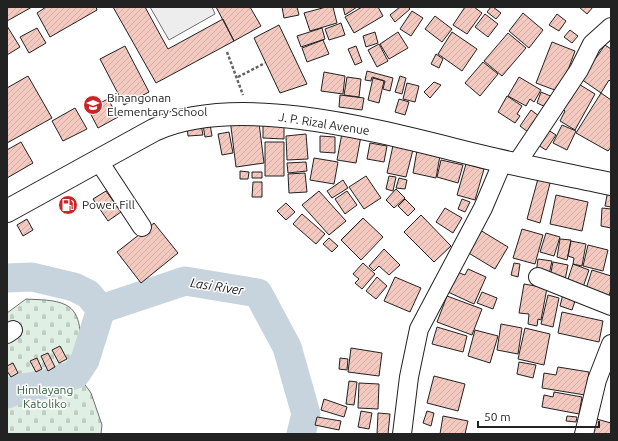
<svg xmlns="http://www.w3.org/2000/svg" width="618" height="441" font-family="Ubuntu,sans-serif">
  <style>
    .cemetery { fill: url(#cemetery-stones); stroke: #6f6f6f }
    .parking { fill: #ededed; stroke: #6f6f6f }
    .lines { fill: none; stroke-linecap: round; stroke-linejoin: round }
    .river { stroke: #c7d3dd; stroke-width: 29 }
    .building { fill: url(#building-hatch); stroke: #222 }
    .minor-casing { stroke: #222; stroke-width: 20 }
    .major-casing { stroke: #222; stroke-width: 24 }
    .path { stroke: #646464; stroke-width: 2.5; stroke-dasharray: 3 2; stroke-linecap: butt }
    .minor { stroke: #fff; stroke-width: 18 }
    .major { stroke: #fff; stroke-width: 22 }
    .labels { text-anchor: middle; stroke-width: 3; stroke-linejoin: round; paint-order: stroke }
    .poi-label { font-size: 12px; fill: #222; stroke: #fff; text-anchor: start }
    .street-label { font-size: 12px; fill: #222; stroke: #fff }
    .park-label { font-size: 12px; fill: #2f5e38; stroke: #fff }
    .water-label { font-size: 13px; font-style: italic; fill: #222; stroke: #fff }
  </style>
  <defs>
    <pattern id="cemetery-stones" width="16" height="16" patternUnits="userSpaceOnUse"><rect width="16" height="16" fill="#e0efe3"/><path d="M2 7V4a2 2 0 0 1 4 0v3zM10 15v-3a2 2 0 0 1 4 0v3z" fill="#c0cdc2"/></pattern>
    <pattern id="building-hatch" width="6" height="6" patternUnits="userSpaceOnUse"><rect width="6" height="6" fill="#f3c9c0"/><path d="M-1 1l2-2M0 6l6-6M5 7l2-2" fill="none" stroke="#d0aca5"/></pattern>
  </defs>
  <rect width="100%" height="100%" fill="#fff"/>
  <!-- cemetery -->
  <path class="cemetery" d="M26,299C39,300 54,299 66,305C82,313 82,338 77,352C75,358 70,363 66,368L80,378L91,393L102,425L101,434H7V313Z"/>
  <!-- parking -->
  <path class="parking" d="M150,7H212L215,14L169,40Z"/>
  <g class="lines">
    <!-- river -->
    <path class="river" d="M7,278L32,277L74,287L88,294L101,309L85,360L76,374L47,384L17,389L7,394
      M101,309L185,281L258,293L287,347L306,414L301,434"/>
  </g>
  <!-- building -->
  <path class="building" d="M7,7H32L7,21Z
    M46,7H96L97,10L50,37L37,13Z
    M113,7H145L168,49L223,19L234,41L156,83Z
    M216,7H250L261,26L234,41Z
    M282,7H297L299,15L284,18Z
    M326,7H333L337,23L310,31L304,13Z
    M343,7H357L345,15Z
    M362,7H378L383,16L354,33L345,17Z
    M400,7H408L410,9L395,22L390,15Z
    M465,7H474L482,13L467,34L453,25Z
    M491,7H493L501,13L496,19L487,12Z
    M579,7H593L587,14Z
    M412,11L423,18L411,36L400,29Z
    M523,13L543,30L529,48L509,31Z
    M485,14L498,24L488,37L475,27Z
    M557,14L566,21L559,31L549,25Z
    M435,16L452,29L442,42L425,29Z
    M341,23L345,35L329,40L325,29Z
    M279,25L307,84L280,93L254,38Z
    M7,26L20,47L7,55Z
    M37,28L46,43L29,53L20,37Z
    M322,28L325,39L301,47L297,36Z
    M570,30L578,36L572,43L564,37Z
    M375,32L378,43L366,47L363,36Z
    M398,32L408,48L389,59L380,44Z
    M452,32L477,49L462,71L438,54Z
    M508,33L526,48L502,76L484,61Z
    M323,40L329,54L307,62L302,48Z
    M552,42L575,51L560,92L536,83Z
    M379,44L388,61L377,67L368,50Z
    M605,45L611,49V82L609,80L601,93L581,79Z
    M125,46L149,92L124,105L100,59Z
    M356,46L362,62L355,65L348,49Z
    M436,54L443,59L439,68L431,64Z
    M483,62L498,74L480,96L465,83Z
    M367,71L393,78L390,91L383,89L385,81L372,77L371,81L365,80Z
    M324,72L345,76L343,94L321,91Z
    M28,76L52,118L7,143V88Z
    M400,76L406,78L402,94L395,92Z
    M347,77L361,79L359,97L344,95Z
    M519,77L541,90L534,102L530,99L526,106L508,96Z
    M373,78L384,81L379,103L368,100Z
    M434,82L441,85L430,98L424,92Z
    M407,83L419,86L415,102L403,99Z
    M577,83L595,94L575,130L560,121L565,111L562,108Z
    M541,92L553,97L548,108L537,103Z
    M601,93L611,100V147L608,151L576,133Z
    M340,95L364,98L362,110L339,107Z
    M507,96L522,106L517,114L520,116L515,123L498,112Z
    M108,99L118,117L98,128L88,109Z
    M399,99L409,102L405,115L395,112Z
    M75,108L87,129L63,141L52,121Z
    M531,110L543,119L532,135L520,126Z
    M258,115L264,163L236,167L230,119Z
    M263,122H284V139L263,138Z
    M210,124L212,136L205,137L203,125Z
    M201,125L203,135L188,136L187,126Z
    M562,125L576,131L567,150L553,143Z
    M542,126L556,135L546,150L533,142Z
    M229,132L233,153L222,155L218,134Z
    M342,133L361,136L356,163L337,160Z
    M306,134L308,159L287,160L286,136Z
    M320,136L335,137V153L320,152Z
    M394,141L414,146L406,177L387,173Z
    M21,142L33,163L7,178V150Z
    M265,142H284V176H265Z
    M370,143L387,146L384,162L367,159Z
    M418,145L441,150L436,178L413,173Z
    M314,158L338,162L334,184L310,180Z
    M441,160L463,165L458,183L437,177Z
    M306,162L307,171L288,173L287,163Z
    M466,164L484,169L475,200L457,195Z
    M240,171L249,172L248,179H240Z
    M252,172H262V178H252Z
    M305,173L307,192L289,193L288,174Z
    M539,175L551,179L540,223L527,219Z
    M366,176L381,198L364,209L349,187Z
    M389,176L396,177L393,191L386,189Z
    M399,178L407,180L405,189L396,188Z
    M343,180L348,188L332,198L327,191Z
    M253,182H262V197H252Z
    M396,189L405,198L394,208L386,200Z
    M608,190L611,191V207L605,206Z
    M106,191L121,212L108,221L93,199Z
    M319,191L346,221L329,235L302,205Z
    M347,191L357,205L345,214L335,199Z
    M556,195L588,202L582,231L550,224Z
    M405,199L415,209L408,216L398,206Z
    M462,199L470,202L465,212L458,209Z
    M286,203L295,212L286,220L277,211Z
    M445,208L462,218L453,233L436,222Z
    M602,208L611,209V228L601,226Z
    M302,214L325,234L316,244L293,224Z
    M421,215L451,246L434,262L404,232Z
    M363,218L383,237L361,260L341,240Z
    M27,219L33,230L23,236L17,225Z
    M154,223L178,253L141,283L117,252Z
    M522,229L543,235L535,264L513,258Z
    M480,230L508,247L495,269L467,252Z
    M546,233L560,237L554,256L540,252Z
    M329,238L338,246L332,252L323,244Z
    M560,239L571,240L567,260L557,257Z
    M571,241L586,244L582,266L573,264L574,258L568,256Z
    M588,245L608,250L603,271L583,266Z
    M384,249L400,265L389,275L379,266L374,271L369,266Z
    M538,259L552,261L549,275L536,273Z
    M553,262L568,265L564,285L549,282Z
    M363,263L375,274L362,289L355,283L359,279L353,274Z
    M514,263L520,264L518,277L511,275Z
    M573,264L589,270L582,290L566,285Z
    M468,269L486,277L474,304L448,292L457,272L465,275Z
    M592,270L611,276V289L608,299L585,292Z
    M377,277L387,286L376,299L366,291Z
    M395,277L421,288L410,312L384,301Z
    M524,284L547,288L541,320L538,319L537,326L528,324L529,314L519,313Z
    M482,292L497,298L493,309L477,303Z
    M563,294L576,298L572,310L560,306Z
    M548,295L559,298L553,327L541,324Z
    M447,296L482,309L472,335L437,322Z
    M562,312L603,321L599,342L558,333Z
    M501,324L522,328L518,354L497,350Z
    M437,327L467,336L463,352L432,344Z
    M525,328L550,334L544,365L518,359Z
    M475,330L498,336L490,363L468,356Z
    M60,346L67,359L59,363L52,350Z
    M351,348L382,353L379,376L348,372Z
    M48,353L55,367L48,371L41,356Z
    M37,358L42,369L36,372L30,361Z
    M340,358L348,359L347,370L339,369Z
    M519,362L536,365L533,378L517,374Z
    M13,363L18,373L11,377L7,371V366Z
    M558,367L589,372L585,395L542,388L544,373L556,375Z
    M434,376L465,384L458,411L427,403Z
    M349,381L357,382L354,405L346,404Z
    M359,383L379,384L378,409L358,408Z
    M554,392L582,397L579,414L542,407L544,395L553,397Z
    M324,399L347,407L344,417L321,410Z
    M361,411L372,413L369,429L358,427Z
    M427,411L434,413L431,426L423,423Z
    M378,413L390,414L388,434H377Z
    M443,416L468,421L465,434H440Z
    M567,416L577,417L576,422L566,421Z
    M317,417L341,421L339,430L315,425Z
    M593,418L611,423V434H588Z"/>
  <g class="lines">
    <!-- minor casing -->
    <g class="minor-casing">
      <path id="minor" d="M98,160L142,227
        M517,163L579,70L592,44L611,27
        M538,277L611,306
        M7,334L13,330
        M402,434L409,377L419,329L483,208L503,161
        M584,434L597,380L611,344"/>
    </g>
    <!-- major casing -->
    <g class="major-casing">
      <path id="major" d="M7,211L154,130C242,90 393,135 484,157C526,167 569,175 611,184"/>
    </g>
    <!-- path -->
    <path class="path" d="M227,52L243,95
      M238,77L265,63"/>
    <!-- minor -->
    <use href="#minor" class="minor"/>
    <!-- major -->
    <use href="#major" class="major"/>
  </g>
  <!-- icons -->
  <defs>
    <g id="school-disc" transform="scale(1)"><circle r="9.5" fill="#c62828" stroke="#fff"/><path d="M0-5L7-2L0 1L-7-2ZM-4 1L0 2.5L4 1V4Q0 6-4 4Z" fill="#fff"/></g>
    <g id="fuel-disc" transform="scale(1)"><circle r="9.5" fill="#c62828" stroke="#fff"/><path d="M-5.5-6h7V0h2V4h1.3V-2.5L3-4.5l.8-.8L6-3V5H2.5V1h-1V6h-7ZM-4.2-4.7v3.2H.2V-4.7Z" fill="#fff"/></g>
  </defs>
  <g fill-rule="evenodd">
    <use href="#school-disc" x="93" y="105"/>
    <use href="#fuel-disc" x="68" y="205"/>
  </g>
  <g class="labels">
    <!-- poi labels -->
    <g class="poi-label">
      <text x="107" y="102">Binangonan<tspan x="107" dy="14">Elementary School</tspan></text>
      <text x="82" y="209">Power Fill</text>
    </g>
    <!-- street labels -->
    <g class="street-label">
      <text transform="translate(324 124) rotate(9)" y="4">J. P. Rizal Avenue</text>
    </g>
    <!-- park labels -->
    <g class="park-label">
      <text x="45" y="394">Himlayang<tspan x="45" dy="14">Katoliko</tspan></text>
    </g>
    <!-- water labels -->
    <g class="water-label">
      <text transform="translate(217 286) rotate(9)" y="5">Lasi River</text>
    </g>
  </g>
  <!-- border -->
  <rect width="618" height="441" fill="none" stroke="#222222" stroke-width="16"/>
  <!-- scale -->
  <path d="M478 421v6h121v-6" fill="none" stroke="#222222" stroke-width="2"/>
  <text x="484" y="421" font-size="12" fill="#222222" stroke="#ffffff" stroke-width="3" paint-order="stroke">50 m</text>
</svg>
